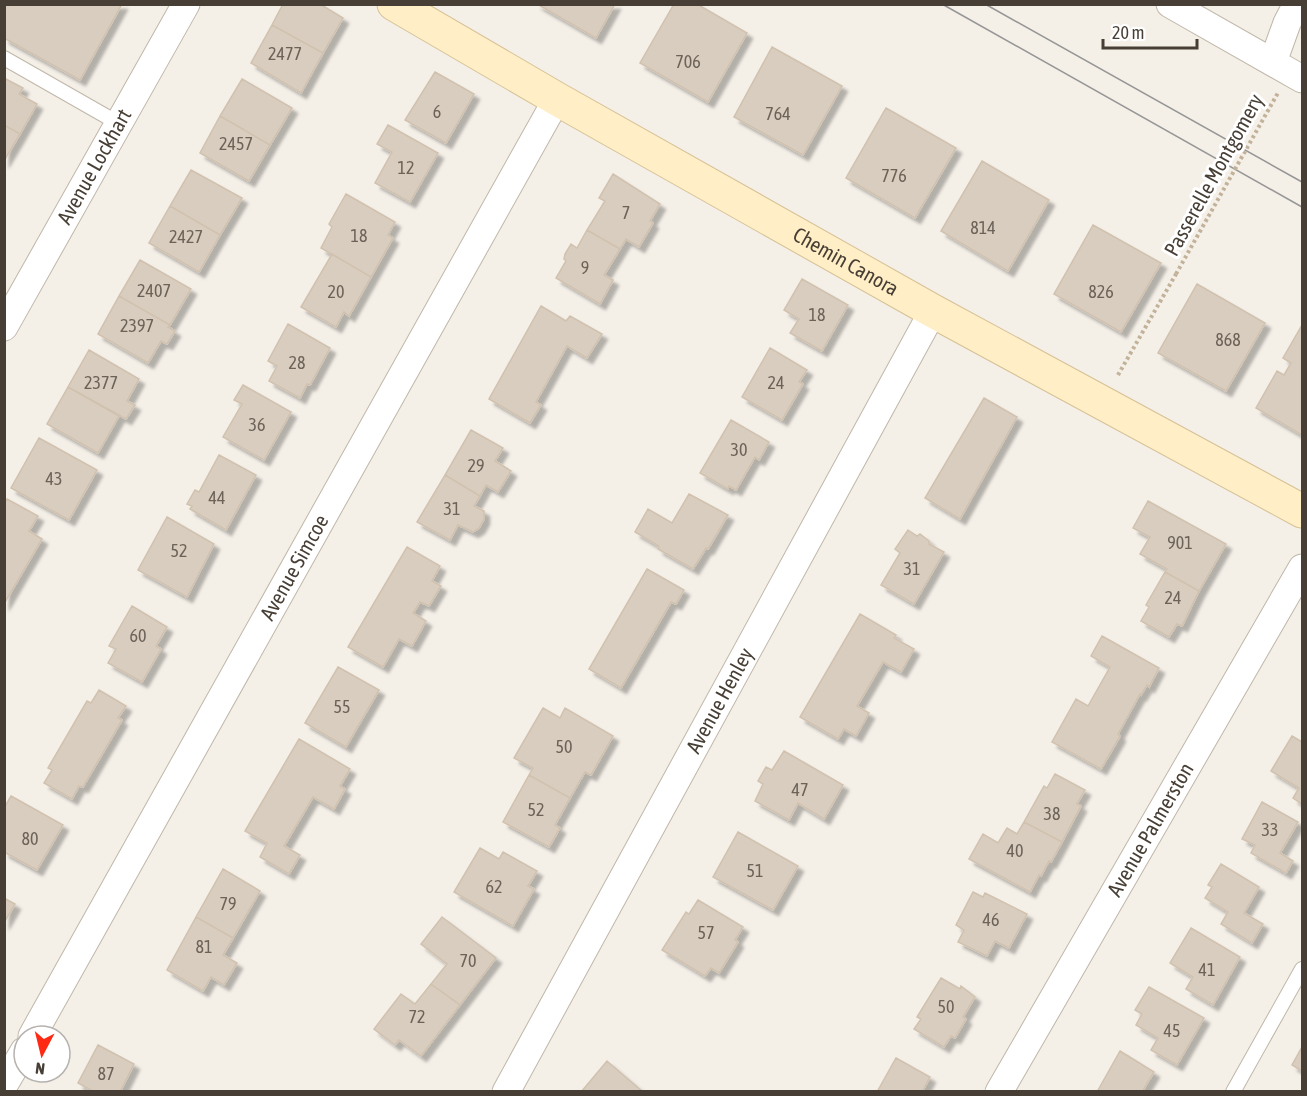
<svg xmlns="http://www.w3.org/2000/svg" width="1307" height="1096" font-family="'Asap Condensed',sans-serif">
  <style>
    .building { fill: #d9cdbf; stroke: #d1c2af; stroke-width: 1.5; filter: url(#shadow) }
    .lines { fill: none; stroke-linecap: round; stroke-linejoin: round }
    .lane-casing { stroke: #c0b7a9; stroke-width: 16 }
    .street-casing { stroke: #c0b7a9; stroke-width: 29 }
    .secondary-casing { stroke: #d6c195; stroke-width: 35 }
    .path { stroke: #c2b29a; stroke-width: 4; stroke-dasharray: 3 3; stroke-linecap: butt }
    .lane { stroke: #fff; stroke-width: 14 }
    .street { stroke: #fff; stroke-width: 27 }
    .secondary { stroke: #ffeec6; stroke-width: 33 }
    .tram { stroke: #969696; stroke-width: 1.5 }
    .path-bridge { stroke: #c2b29a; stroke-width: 4; stroke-dasharray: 3 3; stroke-linecap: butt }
    .labels { text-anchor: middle; stroke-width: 6; stroke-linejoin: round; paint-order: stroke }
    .number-label { font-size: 18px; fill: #6c6258 }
    .street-label { font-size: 21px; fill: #473f35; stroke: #fff }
  </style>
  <defs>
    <filter id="shadow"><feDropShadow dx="5.5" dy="5.5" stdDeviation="1.5" flood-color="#0004"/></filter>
  </defs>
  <rect width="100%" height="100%" fill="#f4efe7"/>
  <!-- building -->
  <path class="building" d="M4,4H122L80,80L4,38Z
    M283,4H320L343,18L323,53L272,25Z
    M537,4H615L596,38Z
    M674,4H697L747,33L708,102L640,63Z
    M272,25L323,53L301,93L251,63Z
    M772,47L842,86L803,155L734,117Z
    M435,72L474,94L446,143L405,120Z
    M4,78L23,88L19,94L37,104L20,134L4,125Z
    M242,79L292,108L270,145L220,116Z
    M886,108L956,148L915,218L846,178Z
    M220,116L270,145L249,181L200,153Z
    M4,125L20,134L4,161Z
    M388,125L438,153L410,202L375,183L392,152L377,144Z
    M982,161L1049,200L1008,271L941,231Z
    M191,170L242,198L220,235L170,206Z
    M613,174L660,204L650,221L653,223L639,247L626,239L620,249L587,230L605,201L599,198Z
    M346,194L395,222L388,235L393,238L371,277L321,248L332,227L329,224Z
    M170,206L220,235L199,272L149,243Z
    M1093,225L1161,263L1121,332L1054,294Z
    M587,230L620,249L604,275L613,280L600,304L556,278L566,261L564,259L565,254L571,244L577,248Z
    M332,254L371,277L349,316L344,312L336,327L301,307Z
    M140,260L191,289L170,325L119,296Z
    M802,279L848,305L822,351L790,333L799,319L784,310Z
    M1197,284L1265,323L1226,391L1158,353Z
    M119,296L170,325L168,327L175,331L167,344L161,341L148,363L98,334Z
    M541,306L566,321L570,316L602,334L587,358L567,346L536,402L541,405L530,423L489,399Z
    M288,324L330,348L310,385L307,384L300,398L269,381L277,366L268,361Z
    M1302,325V435L1256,408L1277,371L1284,375L1291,363L1283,358Z
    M770,348L807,370L799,382L803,384L782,420L742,397Z
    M89,350L139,379L127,401L135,405L126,419L68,387Z
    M243,385L291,412L264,460L223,437L242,404L234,400Z
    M68,387L119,416L98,453L47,424Z
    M984,398L1017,417L960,519L925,498Z
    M731,420L769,442L759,460L755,457L736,490L729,486L728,489L700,473Z
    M471,430L503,448L495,461L511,471L498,492L486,485L480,496L445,475Z
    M39,438L97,470L69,520L11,488Z
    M219,455L256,475L226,530L190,509L192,506L187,504L195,490L199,492Z
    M445,475L480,496L474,506L484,511V519L479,528L473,532L458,525L450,540L417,522Z
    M689,494L728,515L708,549L706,548L693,569L658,549L659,546L635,532L648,509L672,523Z
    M7,499L38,516L29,531L42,539L4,604V503Z
    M1148,501L1226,544L1199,591L1165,572L1167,569L1140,554L1150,537L1133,528Z
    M167,517L214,544L187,597L138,570Z
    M908,530L917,536L920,534L929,541V544L944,552L914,604L881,585L900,553L895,549Z
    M407,547L440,566L432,581L441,586L429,606L420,602L413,613L426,621L412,646L399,639L383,667L348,647Z
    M647,569L684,590L676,604L671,602L621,688L589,669Z
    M1165,572L1199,591L1182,626L1177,624L1169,637L1141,621L1149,607L1146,605Z
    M132,606L167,627L156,646L161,649L142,682L108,663L116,649L109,646Z
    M860,614L896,635L894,638L914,649L901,672L883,662L857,706L869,713L856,736L844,729L838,739L800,717Z
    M1102,636L1159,668L1149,687L1147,685L1141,695L1140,694L1118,734L1120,736L1101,769L1052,742L1076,699L1088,706L1110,667L1091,656Z
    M338,667L379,690L346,747L305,723Z
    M99,690L126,706L118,718L122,720L83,787L79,786L72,799L44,783L52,770L48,768L87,701L91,703Z
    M543,708L560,718L565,708L613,736L591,775L585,772L570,798L529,775L533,768L514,758Z
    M1292,736L1302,742V804L1293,798L1299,788L1271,771Z
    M299,739L350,769L340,786L345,789L334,809L313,797L284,846L300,855L289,874L260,857L267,843L245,831Z
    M784,751L843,785L824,819L798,803L789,820L755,801L763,784L758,781L766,767L772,770Z
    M1055,774L1085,790L1077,804L1081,806L1062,842L1024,822L1044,786L1047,788Z
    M529,775L570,798L555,825L560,828L549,847L503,822Z
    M11,796L63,825L37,870L4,852V808Z
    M1262,802L1298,822L1280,853L1293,861L1286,873L1251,853L1255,845L1242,839Z
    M1024,822L1062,842L1051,862L1049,861L1041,876L1039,875L1030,892L969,859L983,834L998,843L1007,828L1017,834Z
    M738,832L798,866L773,910L713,877Z
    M480,848L499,859L503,852L537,871L528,886L534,889L513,926L454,892Z
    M1221,864L1259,887L1244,913L1263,924L1252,943L1221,924L1228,912L1205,898L1212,887L1208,885Z
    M223,869L260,891L233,938L196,917Z
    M973,892L983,897L985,893L1027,914L1009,948L995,941L987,956L958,942L964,930L956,925Z
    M4,898L15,904L4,923Z
    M698,900L743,927L735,940L738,942L719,973L711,968L705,976L662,950L686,912L689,914Z
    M196,917L233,938L223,955L237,963L224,985L211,977L203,991L167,970Z
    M442,917L496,958L460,1005L431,984L447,964L421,944Z
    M1191,928L1240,957L1213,1005L1186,989L1193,977L1170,963Z
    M941,978L960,989L961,986L975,997L963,1017L966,1019L955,1038L951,1036L944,1047L914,1029L921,1019L917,1017Z
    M431,984L460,1005L421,1056L399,1040L395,1045L374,1029L401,994L415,1004Z
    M1149,987L1204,1018L1177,1065L1151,1050L1158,1038L1136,1025L1142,1014L1135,1010Z
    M98,1045L134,1064L120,1092H94L78,1083Z
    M1302,1047V1071L1292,1065Z
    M1120,1051L1154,1072L1142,1092H1097Z
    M896,1058L930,1077L922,1092H877Z
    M607,1061L643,1092H581Z"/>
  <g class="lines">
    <!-- lane casing -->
    <g class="lane-casing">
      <path id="lane" d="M4,58L118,123
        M1233,1092L1302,969"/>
    </g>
    <!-- street casing -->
    <g class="street-casing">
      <g id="street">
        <path d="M1170,4L1302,79"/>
        <path d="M1273,62L1287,23L1297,4"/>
        <path id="s1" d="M4,327L186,4"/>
        <path id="s2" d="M32,1036L557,99"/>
        <path d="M4,1085L24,1051"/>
        <path id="s3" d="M506,1092L933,311"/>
        <path id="s4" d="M999,1092L1302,568"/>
      </g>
    </g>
    <!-- secondary casing -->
    <g class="secondary-casing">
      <g id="secondary">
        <path id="s5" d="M394,4L557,99L933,311L1302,511"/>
      </g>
    </g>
    <!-- path -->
    <path class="path" d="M1118,375L1176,274"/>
    <!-- lane -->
    <use href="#lane" class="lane"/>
    <!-- street -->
    <use href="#street" class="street"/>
    <!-- secondary -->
    <use href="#secondary" class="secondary"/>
    <!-- tram -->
    <path class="tram" d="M942,4L1302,207
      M985,4L1302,182"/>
    <!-- path-bridge -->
    <path class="path-bridge" d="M1176,274L1279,91"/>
  </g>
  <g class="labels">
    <!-- number labels -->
    <g class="number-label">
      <text x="285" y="60">2477</text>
      <text x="688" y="68">706</text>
      <text x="437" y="118">6</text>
      <text x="778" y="120">764</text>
      <text x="236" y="150">2457</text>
      <text x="406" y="174">12</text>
      <text x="894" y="182">776</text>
      <text x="626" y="219">7</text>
      <text x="983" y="234">814</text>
      <text x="359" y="242">18</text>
      <text x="186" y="243">2427</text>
      <text x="585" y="274">9</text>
      <text x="154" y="297">2407</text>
      <text x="336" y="298">20</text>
      <text x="1101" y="298">826</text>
      <text x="817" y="321">18</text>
      <text x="137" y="332">2397</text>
      <text x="1228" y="346">868</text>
      <text x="297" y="369">28</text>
      <text x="101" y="389">2377</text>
      <text x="776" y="389">24</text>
      <text x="257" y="431">36</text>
      <text x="739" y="456">30</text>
      <text x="476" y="472">29</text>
      <text x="54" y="485">43</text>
      <text x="217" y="504">44</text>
      <text x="452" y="515">31</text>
      <text x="1180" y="549">901</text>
      <text x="179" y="557">52</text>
      <text x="912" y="575">31</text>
      <text x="1173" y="604">24</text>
      <text x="138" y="642">60</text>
      <text x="342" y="713">55</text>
      <text x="564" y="753">50</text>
      <text x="800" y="796">47</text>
      <text x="536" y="816">52</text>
      <text x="1052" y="820">38</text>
      <text x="1270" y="836">33</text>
      <text x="30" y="845">80</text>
      <text x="1015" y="857">40</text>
      <text x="755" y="877">51</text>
      <text x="494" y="893">62</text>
      <text x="228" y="910">79</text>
      <text x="991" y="926">46</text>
      <text x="706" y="939">57</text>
      <text x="204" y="953">81</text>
      <text x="468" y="967">70</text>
      <text x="1207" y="976">41</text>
      <text x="946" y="1013">50</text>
      <text x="417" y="1023">72</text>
      <text x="1172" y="1037">45</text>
      <text x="106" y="1080">87</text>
    </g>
    <!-- street labels -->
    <g class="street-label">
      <text dy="7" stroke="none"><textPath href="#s1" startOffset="184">Avenue Lockhart</textPath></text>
      <text transform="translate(1214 175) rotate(-61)" y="7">Passerelle Montgomery</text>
      <text dy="7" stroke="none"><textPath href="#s5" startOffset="520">Chemin Canora</textPath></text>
      <text dy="7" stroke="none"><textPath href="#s2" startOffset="537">Avenue Simcoe</textPath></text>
      <text dy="7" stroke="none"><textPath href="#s3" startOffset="446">Avenue Henley</textPath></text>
      <text dy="7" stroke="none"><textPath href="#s4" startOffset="303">Avenue Palmerston</textPath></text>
    </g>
  </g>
  <!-- border -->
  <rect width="1307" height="1096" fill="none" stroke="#473f35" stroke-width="12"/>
  <!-- north arrow -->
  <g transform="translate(42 1054) rotate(187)"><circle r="28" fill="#ffffff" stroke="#b5b2ae" stroke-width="1.5"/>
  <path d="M0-4.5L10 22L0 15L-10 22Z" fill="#ff2a13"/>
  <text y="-9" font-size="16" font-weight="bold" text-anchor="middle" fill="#473f35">N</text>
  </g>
  <!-- scale -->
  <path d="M1103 39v9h94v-9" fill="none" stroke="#473f35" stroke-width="3"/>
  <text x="1112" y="39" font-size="18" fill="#473f35" stroke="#ffffff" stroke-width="4.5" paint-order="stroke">20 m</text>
</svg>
